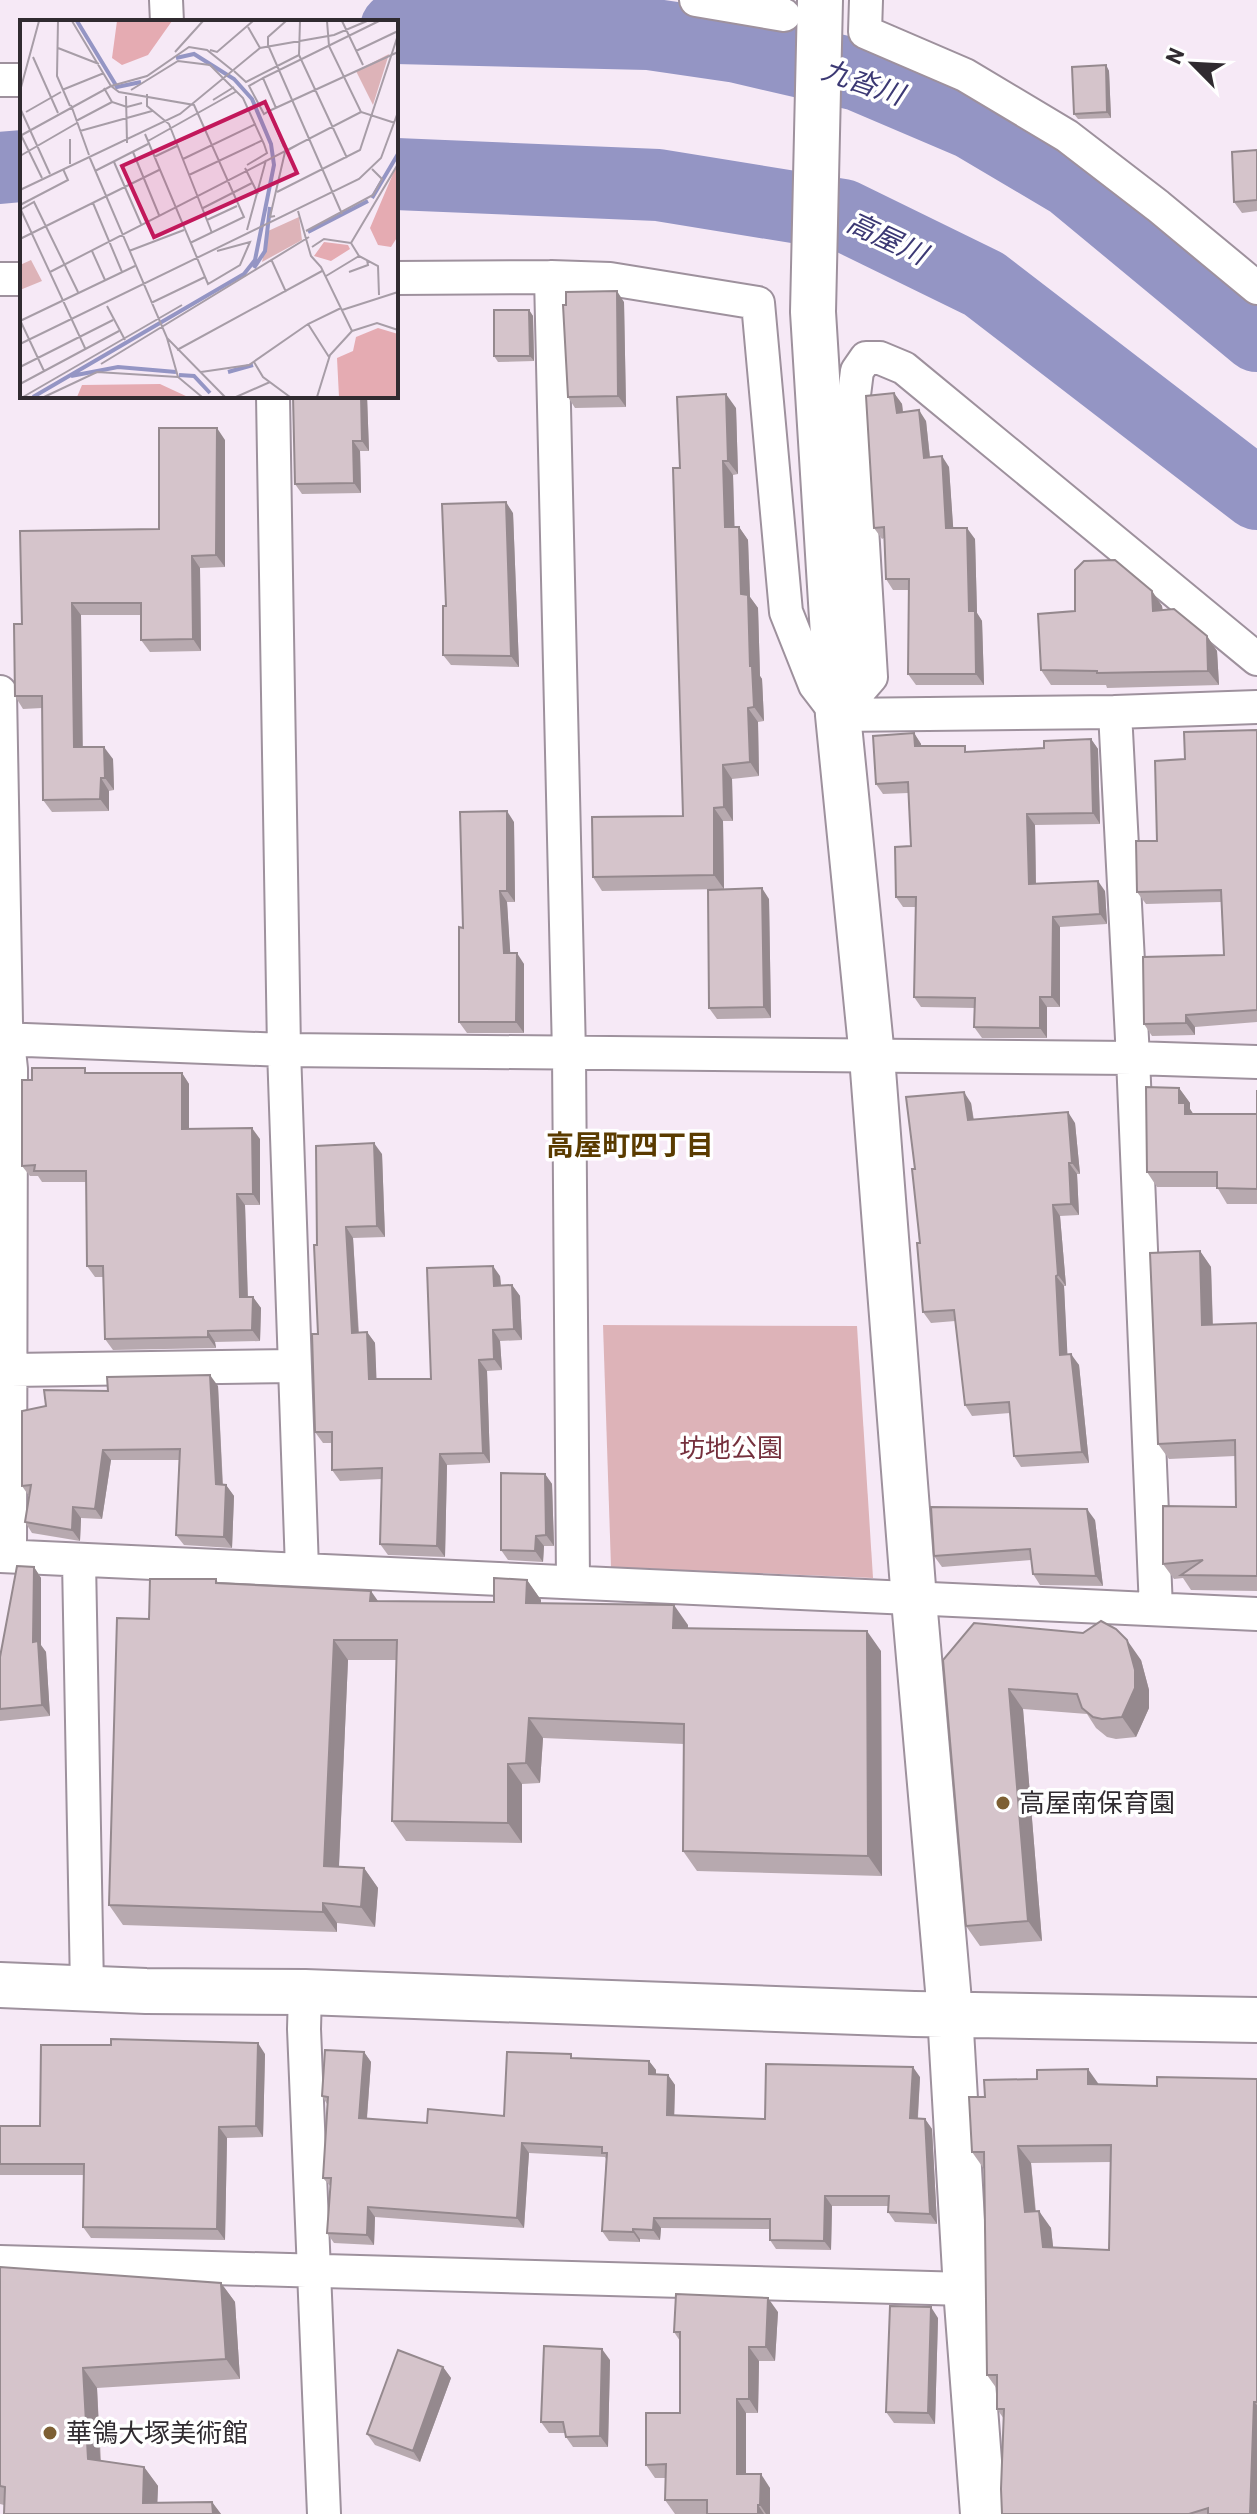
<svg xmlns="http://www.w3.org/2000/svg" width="1257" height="2514" font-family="Barlow,'Noto Sans JP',sans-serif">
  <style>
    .green { fill: #ddb3b8 }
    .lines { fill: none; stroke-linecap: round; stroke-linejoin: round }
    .river { stroke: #9495c4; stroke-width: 72 }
    .street-casing { stroke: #9e919d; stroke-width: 36 }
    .secondary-casing { stroke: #9e919d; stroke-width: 48 }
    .street { stroke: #fff; stroke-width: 32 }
    .secondary { stroke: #fff; stroke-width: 44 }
    .wall { fill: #b7a9af; fill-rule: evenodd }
    .shaded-wall { fill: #95898e }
    .building { fill: #d5c4cb; stroke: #95898e; stroke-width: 2; fill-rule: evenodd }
    .poi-dot { fill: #7d5f33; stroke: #fff; stroke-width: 3 }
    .labels { text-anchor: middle; stroke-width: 7; stroke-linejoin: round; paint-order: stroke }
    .park-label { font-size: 26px; fill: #75303d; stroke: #fff }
    .poi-label { font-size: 26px; fill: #302b30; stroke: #fff; text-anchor: start }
    .water-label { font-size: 28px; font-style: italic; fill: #3c3974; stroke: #fff }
    .neighbourhood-label { font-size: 28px; font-weight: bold; fill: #5a3b00; stroke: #fff }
    .inset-river { fill: none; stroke: #9495c4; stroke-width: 4 }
    .inset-road { fill: none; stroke: #a79da7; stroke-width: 2 }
    .view { fill: #c2185b; fill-opacity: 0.15; stroke: #c2185b; stroke-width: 4 }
    .inset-edge { fill: none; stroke: #302b30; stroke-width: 4 }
  </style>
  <rect width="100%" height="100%" fill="#f6e9f6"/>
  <!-- green -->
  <path class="green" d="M603,1325L857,1326L873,1578L611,1567Z"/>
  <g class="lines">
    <!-- river -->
    <path class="river" d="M396,28L648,34L737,47L858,75L973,124L1071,182L1257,336
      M0,168L22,166
      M396,174L658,185L843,215L984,284L1257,494"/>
    <!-- street casing -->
    <g class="street-casing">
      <path id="street" d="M166,0L167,22
        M696,0L784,15
        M866,0L865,32L965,75L1067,136L1158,206L1257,288
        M0,80H22
        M551,277L569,1054L573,1582
        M396,278L551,277L610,279L758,303L786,612L815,685L838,715
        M0,279H22
        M273,396L284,1050L302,1569
        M0,692L6,1023L11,1069L10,1556
        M1115,712L1133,1058L1156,1609
        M838,715L871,677L854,395L857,371L866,358H880L904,368L1257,659
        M838,715L1115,712L1257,707
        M0,1039L284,1050L1133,1058L1257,1062
        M11,1370L295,1366
        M0,1556L1257,1614
        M79,1561L87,1988
        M305,1992L304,2029L324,2514
        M0,2262L966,2289"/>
    </g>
    <!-- secondary casing -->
    <g class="secondary-casing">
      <path id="secondary" d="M820,0L813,312L838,715L872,1057L914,1600L950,2013L966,2289L983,2514
        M0,1985L146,1991L305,1992L914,2014L1257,2020"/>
    </g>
    <!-- street -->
    <use href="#street" class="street"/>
    <!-- secondary -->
    <use href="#secondary" class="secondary"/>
  </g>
  <!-- wall -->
  <path class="wall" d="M1106,65L1109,71L1111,118L1078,119L1074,114Z
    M1257,150V211L1242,213L1234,202Z
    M624,302L626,407L575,408L568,397Z
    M529,310L533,316L534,361L498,362L494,356Z
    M894,393L902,404L903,412L926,421L930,457L949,467L953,528L975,539L977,613L982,621L984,685H916L908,674L909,590H893L886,579L884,538L882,539L874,528Z
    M293,396H367L369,451H360L361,493L302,494L295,484Z
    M736,408L738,474L733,475L734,527H739L748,540L750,597L758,608L760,676L762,679L764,721L758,722L759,776L732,779L733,821H723L724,889L602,891L593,877L683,816L680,468Z
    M225,440V567L200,568L201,651L150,652L141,640V615H81L82,747L113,759L114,790L109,791V811L52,812L43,800L42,708L23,709L15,696L22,624L159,529Z
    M513,513L519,667L451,665L443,655L446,606Z
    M1152,591L1162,606L1163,610L1207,636L1217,651L1219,685L1107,688L1106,685H1051L1041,670L1075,611Z
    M1257,730V1022L1195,1027V1035L1152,1036L1144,1024L1224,955L1221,902L1146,904L1137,892L1157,841L1185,759Z
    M914,733L921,744V746L970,752L1044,748L1091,739L1098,749L1100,824L1035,825L1036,884L1105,891L1107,924L1060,927V1007H1047V1038H982L974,1027L975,1008L921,1007L914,997L916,907H903L896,897L911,846L908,793L883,794L876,784Z
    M514,822L515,902H507L510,953L524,964V1033H467L459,1022L463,928Z
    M769,899L771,1018L717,1019L709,1008Z
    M89,1073H182L189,1084V1129L260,1139V1205H245L248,1297H253L261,1308L260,1341L215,1342L216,1348L113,1350L105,1339L103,1277H95L87,1266L86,1182H42L38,1176H30L22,1166L32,1080Z
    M1179,1088L1190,1103V1109L1193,1114H1257V1090V1204H1227L1217,1187H1157L1147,1172Z
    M971,1103L974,1120L1075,1123L1080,1174H1077L1079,1215L1060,1216L1066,1286H1064L1067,1354L1079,1365L1089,1463L1021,1467L1014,1456L1010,1413L972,1416L965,1405L955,1321L931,1323L923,1312L915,1169Z
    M382,1154L385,1237L353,1238L359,1333L367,1332L375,1343L376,1379H431L500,1276L501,1285H512L520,1296L522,1340L500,1341L502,1370L487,1371L490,1463L447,1465L445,1557L388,1555L380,1544L382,1479L340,1481L332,1470V1443H323L315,1432L318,1334L317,1245Z
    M1200,1251L1211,1267L1213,1324L1257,1323V1591L1191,1590L1183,1578L1174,1579L1163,1564L1236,1507L1235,1456L1169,1459L1158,1444Z
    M218,1386L223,1485H226L234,1496L232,1548L184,1545L176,1535L179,1460H111L102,1519L81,1518L80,1541L32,1533L25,1522L29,1496L22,1486L108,1391Z
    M545,1474L552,1484L554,1546H544L543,1562L508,1560L501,1550Z
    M1095,1520L1103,1586L1040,1585L1033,1574L1031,1560L942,1567L934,1556Z
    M34,1567L41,1578V1646L46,1652L50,1716L0,1721V1657Z
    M216,1579L218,1583L377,1601L494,1602L527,1580L541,1600V1603L688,1625V1628L881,1651L882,1876L697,1871L683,1851L684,1744L543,1738L540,1783L522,1784V1843L406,1841L392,1821L397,1660H348L339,1867L364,1868L378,1888L375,1927L337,1923V1932L123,1925L109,1905L149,1619Z
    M943,1660H1141L1149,1690V1708L1136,1737L1116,1739L1107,1737L1096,1728L1087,1714L1023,1709L1042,1941L980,1946L966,1926Z
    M364,2052L371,2062L367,2119L427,2123L504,2116L574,2058L649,2061L656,2070V2075H668L675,2085L674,2115L765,2119L920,2077L918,2118L925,2119L932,2129L937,2224L895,2222L888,2212L889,2206H832L831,2250L776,2249L770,2240V2229L661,2228L660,2240L640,2239V2242L609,2241L602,2231L606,2159L605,2157L529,2153L524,2228L375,2217L374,2245L334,2243L327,2233L331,2187L323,2178L327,2104L322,2096Z
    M265,2054L263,2137L227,2138L225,2240L91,2238L83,2227L84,2175H0V2126H40Z
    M1257,2079V2514H1002L1004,2419L997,2409V2389L987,2375L984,2169L972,2152L985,2097L1099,2085L1157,2086ZM1111,2162L1109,2250L1053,2247L1051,2228L1036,2212L1031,2163Z
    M0,2267L221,2283L235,2302L240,2379L97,2388L101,2461L144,2467L158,2486L157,2503L212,2502L221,2514H4V2505L0,2504Z
    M778,2312L775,2361H759L758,2413H746V2474L770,2488V2514H675L665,2500V2478H655L646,2465L680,2413V2341L674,2332Z
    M938,2318L935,2424L894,2423L886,2412Z
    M610,2360L608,2447H573L566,2437L565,2433H549L541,2422Z
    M443,2367L451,2378L420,2462L375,2445L367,2434Z"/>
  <!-- shaded-wall -->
  <path class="shaded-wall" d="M1106,65L1109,71L1111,118L1107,112Z
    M617,291L624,302L626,407L618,396Z
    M529,310L533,316L534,361L530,356Z
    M894,393L902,404L904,423L897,413Z
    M726,394L736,408L738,474L728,461Z
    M361,396H367L369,451L362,441Z
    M919,410L926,421L931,469L924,458Z
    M217,428L225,440V567L216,555Z
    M353,441L360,451L361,493L354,483Z
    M942,456L949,467L954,539L946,528Z
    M723,461L733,475L735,541L725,527Z
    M506,502L513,513L519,667L511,656Z
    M739,527L748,540L750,597L758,608L760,676L762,679L764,721L754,707L741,594Z
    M967,528L975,539L977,613L982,621L984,685L976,674L969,611Z
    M192,556L200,568L201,651L193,639Z
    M1152,591L1162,606L1163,626L1153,611Z
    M72,603L81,615L83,759L74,747Z
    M1207,636L1217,651L1219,685L1208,671Z
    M748,708L758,722L759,776L750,762Z
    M914,733L921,744L922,756L915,746Z
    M1091,739L1098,749L1100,824L1093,813Z
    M104,747L113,759L114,790L105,778Z
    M723,765L732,779L733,821L724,807Z
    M101,778L109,791V811L100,799Z
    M714,808L723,821L724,889L714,875Z
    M507,811L514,822L515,902L507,891Z
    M1027,814L1035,825L1036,894L1029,884Z
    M1098,881L1105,891L1107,924L1100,914Z
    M762,888L769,899L771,1018L764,1007Z
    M500,891L507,902L511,964L504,953Z
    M1053,917L1060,927V1007L1052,997Z
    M517,953L524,964V1033L516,1022Z
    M1040,997L1047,1007V1038L1040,1028Z
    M1186,1015L1195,1027V1035L1186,1023Z
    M182,1073L189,1084V1140L182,1129Z
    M1179,1088L1190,1103V1109L1196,1118V1129L1179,1103Z
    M964,1092L971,1103L975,1131L968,1120Z
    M1068,1112L1075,1123L1080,1174L1072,1163Z
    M252,1128L260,1139V1205L253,1194Z
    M374,1143L382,1154L385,1237L377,1226Z
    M1069,1163L1077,1174L1079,1215L1071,1204Z
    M237,1194L245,1205L248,1308L240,1297Z
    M1053,1205L1060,1216L1066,1286L1058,1275Z
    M346,1227L353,1238L359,1344L352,1333Z
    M1200,1251L1211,1267L1213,1340L1202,1325Z
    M493,1266L500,1276L502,1297L494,1286Z
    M1056,1276L1064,1286L1068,1365L1060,1355Z
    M512,1285L520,1296L522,1340L514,1329Z
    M253,1297L261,1308L260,1341L252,1330Z
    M493,1330L500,1341L502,1370L494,1359Z
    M208,1331L215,1342L216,1348L208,1337Z
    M367,1332L375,1343L377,1390L369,1379Z
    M1071,1354L1079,1365L1089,1463L1082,1452Z
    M479,1360L487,1371L490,1463L483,1453Z
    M210,1375L218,1386L223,1495L216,1484Z
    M103,1450L111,1460L102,1519L95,1509Z
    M440,1454L447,1465L445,1557L437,1546Z
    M545,1474L552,1484L554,1546L546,1535Z
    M226,1485L234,1496L232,1548L224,1537Z
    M73,1507L81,1518L80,1541L72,1530Z
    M1087,1509L1095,1520L1103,1586L1096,1576Z
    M536,1536L544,1546L543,1562L535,1551Z
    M34,1567L41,1578V1645L46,1652L50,1716L42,1705L33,1642Z
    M527,1580L541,1600L540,1623L526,1603Z
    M371,1591L385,1611L370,1601Z
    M674,1605L688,1625L687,1648L673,1628Z
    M867,1631L881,1651L882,1876L868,1856Z
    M334,1640L348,1660L338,1886L324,1866Z
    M1127,1640L1141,1660L1149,1690V1708L1136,1737L1122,1717Z
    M1009,1689L1023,1709L1042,1941L1028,1921Z
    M529,1718L543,1738L540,1783L526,1763Z
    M508,1764L522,1784V1843L508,1823Z
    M364,1868L378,1888L375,1927L361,1907Z
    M323,1903L337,1923V1932L323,1912Z
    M258,2043L265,2054L263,2137L256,2126Z
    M364,2052L371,2062L366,2128L359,2118Z
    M649,2061L656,2070V2084L649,2074Z
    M913,2067L920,2077L917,2128L910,2118Z
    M1088,2069L1100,2086L1088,2084Z
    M668,2075L675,2085L674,2124L667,2115Z
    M925,2119L932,2129L937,2224L930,2214Z
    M219,2127L227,2138L225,2240L217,2229Z
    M522,2143L529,2153L524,2228L517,2218Z
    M1018,2146L1031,2163L1037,2230L1025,2212Z
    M825,2196L832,2206L831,2250L824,2241Z
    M368,2207L375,2217L374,2245L367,2235Z
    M1039,2211L1051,2228L1055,2264L1043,2247Z
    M654,2218L661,2228L660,2240L653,2230Z
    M633,2229L640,2239V2242L633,2232Z
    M221,2283L235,2302L240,2379L226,2359Z
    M768,2298L778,2312L775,2361L766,2347Z
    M931,2307L938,2318L935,2424L928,2413Z
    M749,2347L759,2361L758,2413L749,2399Z
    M602,2349L610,2360L608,2447L600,2436Z
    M443,2367L451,2378L420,2462L413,2451Z
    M83,2368L97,2388L101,2479L88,2459Z
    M737,2399L746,2413V2488L737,2474Z
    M1254,2402L1257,2405V2514H1250Z
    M144,2467L158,2486L157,2514L143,2503Z
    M761,2474L770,2488V2514H766L760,2505Z
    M212,2502L221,2514H213Z
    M758,2505L764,2514H758Z"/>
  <!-- building -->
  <path class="building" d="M1106,65L1107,112L1074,114L1072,67Z
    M1257,150V200L1234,202L1232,152Z
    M617,291L618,396L568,397L563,305H566V292Z
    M494,310H529L530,356H494Z
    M894,393L897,413L919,410L924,458L942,456L946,528H967L969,611H975L976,674H908L909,579H886L884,527L874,528L866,396Z
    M726,394L728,461H723L725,527H739L741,594L748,595L750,666H752L754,707L748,708L750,762L723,765L724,807L714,808V875L593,877L592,817L683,816L673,468H680L677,397Z
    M293,396H361L362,441H353L354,483L295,484Z
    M159,428H217L216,555L192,556L193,639L141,640V603H72L74,747H104L105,778H101L100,799L43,800L42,696H15L14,624H22L20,531L159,529Z
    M506,502L511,656L443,655V606H446L442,504Z
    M1115,560L1152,591L1153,611L1174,609L1207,636L1208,671L1097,673V671L1041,670L1038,614L1075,611V570L1084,561Z
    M1257,730V1010L1186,1015V1023L1144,1024L1143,957L1224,955L1221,890L1137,892L1136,841H1157L1155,761L1185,759L1184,732Z
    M914,733L915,746H965V752L1044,748V741L1091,739L1093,813L1027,814L1029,884L1098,881L1100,914L1053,917L1052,997H1040V1028L974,1027L975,998L914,997L916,897H896L895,847L911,846L908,782L876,784L873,736Z
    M507,811V891H500L504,953H517L516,1022H459V927L463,928L460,812Z
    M762,888L764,1007L709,1008L708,890Z
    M32,1068H85V1073H182V1129L252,1128L253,1194H237L240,1297H253L252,1330L208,1331V1337L105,1339L103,1266H87L86,1171H34L35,1165L22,1166V1080H32Z
    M1146,1087L1179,1088V1103H1185V1114H1257V1090V1189L1217,1188V1172H1147Z
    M964,1092L968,1120L1068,1112L1072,1163H1069L1071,1204L1053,1205L1058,1275L1056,1276L1060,1355L1071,1354L1082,1452L1014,1456L1009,1402L965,1405L954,1310L923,1312L917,1243H920L912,1169H915L906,1097Z
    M374,1143L377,1226L346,1227L352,1333L367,1332L369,1379H431L427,1268L493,1266L494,1286L512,1285L514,1329L493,1330L494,1359L479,1360L483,1453L440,1454L437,1546L380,1544L382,1468L332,1470V1432H315L312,1334H318L314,1245H317L316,1146Z
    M1200,1251L1202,1325L1257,1323V1576L1181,1575L1203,1560L1163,1564V1506L1236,1507L1235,1440L1158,1444L1150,1253Z
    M210,1375L216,1484L226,1485L224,1537L176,1535L180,1449L103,1450L95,1509L73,1507L72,1530L25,1522L31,1485L22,1486V1411L46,1406L44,1390L108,1391L107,1377Z
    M501,1473L545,1474L546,1535L536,1536L535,1551L501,1550Z
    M931,1507L1087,1509L1096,1576L1033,1574L1030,1549L934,1556Z
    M17,1566L34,1567L33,1642L38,1641L42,1705L0,1709V1657Z
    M494,1578L527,1580L526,1603L674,1605L673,1628L867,1631L868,1856L683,1851L684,1724L529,1718L526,1763L508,1764V1823L392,1821L397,1640H334L324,1866L364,1868L361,1907L323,1903V1912L109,1905L117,1618L149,1619L150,1579H216V1583L371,1591L370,1601L494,1602Z
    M1101,1621L1116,1629L1127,1640L1135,1670V1688L1122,1717L1102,1719L1093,1717L1082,1708L1077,1694L1009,1689L1028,1921L966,1926L943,1660L974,1623L1083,1633Z
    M111,2039L258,2043L256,2126L219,2127L217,2229L83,2227L84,2164H0V2126H40L41,2045H111Z
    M325,2050L364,2052L359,2118L427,2123L428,2109L504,2116L507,2052L571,2054V2058L649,2061V2074L668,2075L667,2115L765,2119L766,2064L913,2067L910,2118L925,2119L930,2214L888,2212L889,2196H825L824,2241L770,2240V2219L654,2218L653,2230L633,2229V2232L602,2231L607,2153H602V2147L522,2143L517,2218L368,2207L367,2235L327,2233L331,2178H323L328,2097L322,2096Z
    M1088,2069V2084L1157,2086V2077L1257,2079V2402H1254L1250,2514H1208V2508L1189,2514H1002L1001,2489L1004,2409H997V2375H987L984,2152H972L969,2097H985L984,2080L1037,2079V2070ZM1111,2145L1109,2250L1043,2247L1039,2211L1025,2212L1018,2146Z
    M0,2267L221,2283L226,2359L83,2368L88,2459L144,2467L143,2503L212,2502L213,2514H4L5,2487L0,2486Z
    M676,2294L768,2298L766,2347H749V2399H737V2474H761L760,2505H758V2514H707V2500H665L666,2464L646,2465V2413H680V2332H674Z
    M890,2306L931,2307L928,2413L886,2412Z
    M544,2346L602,2349L600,2436L566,2437L563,2422H541Z
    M398,2350L443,2367L413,2451L367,2434Z"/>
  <!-- markers -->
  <g class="poi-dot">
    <circle cx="1003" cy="1803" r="8"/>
    <circle cx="50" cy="2433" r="8"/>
  </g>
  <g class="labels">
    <!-- park labels -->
    <g class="park-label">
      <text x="731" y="1457">坊地公園</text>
    </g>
    <!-- poi labels -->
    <g class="poi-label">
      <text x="1019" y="1812">高屋南保育園</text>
      <text x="66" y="2442">華鴒大塚美術館</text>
    </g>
    <!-- water labels -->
    <g class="water-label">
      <text transform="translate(863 82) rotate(19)" y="10">九沓川</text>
      <text transform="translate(887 238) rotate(25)" y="10">高屋川</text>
    </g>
    <!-- neighbourhood labels -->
    <g class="neighbourhood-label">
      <text x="630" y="1155">高屋町四丁目</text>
    </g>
  </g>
  <!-- overview -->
  <g transform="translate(20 20)">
    <rect width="378" height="378" fill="#f6e9f6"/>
    <path d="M369,34L353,85L336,51ZM279,197L282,220L242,242L248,211ZM11,240L22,261L0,270V245Z" fill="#ddb3b8"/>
    <path d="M97,1H152L128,35L102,45L92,38ZM378,142V216L371,227L358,225L350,208ZM304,222L328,225L330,229L311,241L294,236ZM358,308L378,314V377H319L317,338L333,331L336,317ZM140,364L168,377H57L62,365Z" fill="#e5abb2"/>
    <path class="inset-river" d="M57,1L97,67L121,62M352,178L378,134M288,212L348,181M234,248L245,231L250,187M208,352L233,345M159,355L174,356L190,373M51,356L98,347L156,352M13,377L224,254L235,240L254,145L251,124L232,79L214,59L174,34L156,38"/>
    <path class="inset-road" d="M38,1L37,56L50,86M52,1L91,66L127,56L169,27L187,30L212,50M266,1L248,17V25L322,194M280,1L279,35L327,138M307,1L309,26L341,92L375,103M322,1L343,45M228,7L240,28M38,28L79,44M190,30L197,32L233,1M336,31L378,11M155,32L183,1M13,37L38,93M214,51L226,62L279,35M243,58L229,66L244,94L249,91L264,127M84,68L92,82L107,87L122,83M42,70L84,53M111,70L158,41L190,45L223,78L244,124L247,133L227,145M0,71L19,1M127,74V86L149,104L192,213M106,76L107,123M193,80L214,67M51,85L69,135M0,88L30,154M256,88L243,58L359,1M249,91L378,32M6,92L41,72M56,101L92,82M60,111L132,91M125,114L188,264L220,245L230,222L197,231M1,115L22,158M0,116L91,66L99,72L174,85L224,197L170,223M128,121L217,71M157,122L229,89M113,132L139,195M0,136L57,103M69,136L147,318L205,377M134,137L157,126M163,139L236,104M94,142L121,204M50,144V119M225,148L238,174M75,151L128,124M169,155L243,120M0,170L160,94L240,28L314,15L347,1M257,172L340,130L378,15M73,183L102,252M0,185L48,160L43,149M0,188L65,328M183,188L232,163M0,190L14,182L58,272M278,191L291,236L301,247L332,311L310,335L297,377M255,196L250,197L265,132L281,123M187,200L217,186M227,210L246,140M286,211L353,175L362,159L352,149M0,219L139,150M331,223L378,144M331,223L339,236L358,246L359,275M292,227L304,219L331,223M72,231L85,260M109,231L164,210M251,239L266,272M30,252L341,92M329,252L348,245L347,240M306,256L339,236M131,283L185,257M87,286L105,320M322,290L378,272M0,300L24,351M0,301L115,246M288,304L309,337M332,311L357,303L378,310M147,318L158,357L182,377M0,324L339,159L361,138L378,92M157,330L302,251M234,342L243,357L270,377M81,344L289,217M0,347L93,300M181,352L229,345L288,304L321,288M0,364L99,311M3,377L162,285M24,377L77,352L158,357M216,377L250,362"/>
    <path class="view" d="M245,82L277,153L134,217L102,146Z"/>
    <rect width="378" height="378" class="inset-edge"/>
  </g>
  <!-- north arrow -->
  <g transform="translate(1193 64) rotate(294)" stroke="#ffffff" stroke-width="6" paint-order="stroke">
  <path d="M0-6L14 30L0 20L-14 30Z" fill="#302b30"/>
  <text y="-12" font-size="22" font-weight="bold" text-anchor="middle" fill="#302b30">N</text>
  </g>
</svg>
